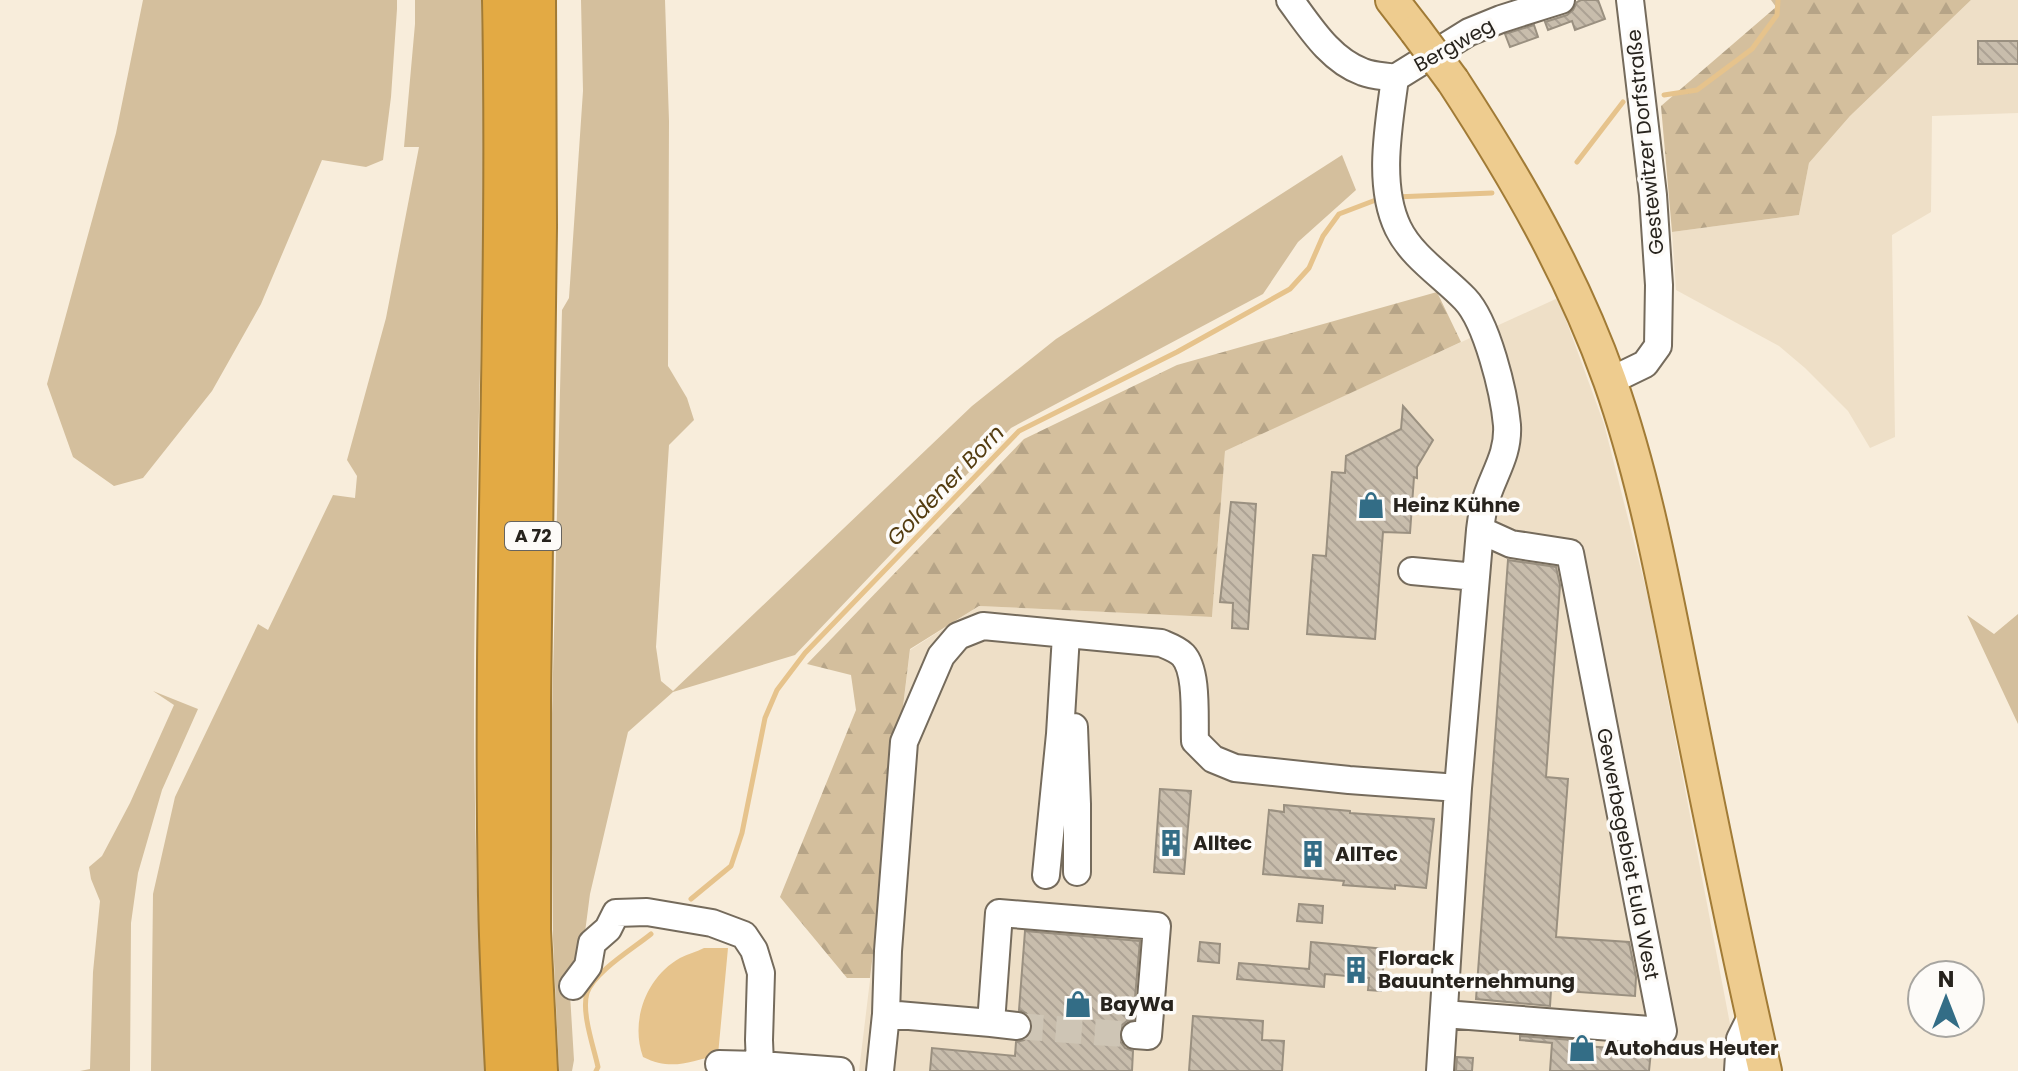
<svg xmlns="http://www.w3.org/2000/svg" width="2018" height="1071" font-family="Poppins,sans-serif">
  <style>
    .built { fill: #eedfc7 }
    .grass { fill: #d4bf9d }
    .forest { fill: url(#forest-firs) }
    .water { fill: #e6c38c }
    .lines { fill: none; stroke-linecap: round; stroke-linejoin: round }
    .stream { stroke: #e6c38c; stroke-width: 5 }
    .building { fill: url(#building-back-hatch); stroke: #9a9080; stroke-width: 2 }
    .minor-tunnel { stroke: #cec5b5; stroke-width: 26; stroke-dasharray: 26 13; stroke-linecap: butt }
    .minor-casing { stroke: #756b5c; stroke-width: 30 }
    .major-casing { stroke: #a17b36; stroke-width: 36 }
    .highway-casing { stroke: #a17b36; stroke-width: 42 }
    .minor { stroke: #fff; stroke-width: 26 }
    .major { stroke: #eecc8f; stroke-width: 32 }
    .highway { stroke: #e3aa44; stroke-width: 38 }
    .major-bridge-casing { stroke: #a17b36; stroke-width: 36; stroke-linecap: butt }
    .major-bridge { stroke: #eecc8f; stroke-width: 32 }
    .labels { text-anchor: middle; stroke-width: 7; stroke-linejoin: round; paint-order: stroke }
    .shield { fill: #fdfbf8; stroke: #67645f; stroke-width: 2 }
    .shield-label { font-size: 18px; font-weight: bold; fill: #27231d }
    .street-label { font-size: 20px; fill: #27231d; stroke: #fdfbf8 }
    .poi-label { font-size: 20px; font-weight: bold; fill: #27231d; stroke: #fdfbf8; text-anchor: start }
    .water-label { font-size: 22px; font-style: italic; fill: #533c10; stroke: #fdfbf8 }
  </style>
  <defs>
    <pattern id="forest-firs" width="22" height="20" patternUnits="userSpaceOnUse" patternTransform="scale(2)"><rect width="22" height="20" fill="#d4bf9d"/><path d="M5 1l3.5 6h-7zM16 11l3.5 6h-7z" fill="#b6a487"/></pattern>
    <pattern id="building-back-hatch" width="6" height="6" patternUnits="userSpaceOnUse" patternTransform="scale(2)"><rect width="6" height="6" fill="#c8bdac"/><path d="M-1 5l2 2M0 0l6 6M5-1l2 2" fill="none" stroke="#aca294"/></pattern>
  </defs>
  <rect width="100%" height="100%" fill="#f8eddb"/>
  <!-- built -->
  <path class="built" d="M1971,0H2018V113L1932,116L1931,212L1892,235L1895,437L1870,448L1848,411L1805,368L1779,346L1676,290L1672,232L1799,215L1809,163L1850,116Z
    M1558,298L1604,424L1649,601L1739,1071H859L910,650L979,606L1212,617L1225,450Z"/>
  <!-- grass -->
  <path class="grass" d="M143,0H397V9L391,97L383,160L366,167L322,160L261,304L212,391L143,478L114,486L73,457L47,384L116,133Z
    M415,0H481C489,234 474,468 474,702C474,825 478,948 485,1071H151L153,894L175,797L258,624L268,630L333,495L355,498L357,476L347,460L386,318L419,147H404L415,24Z
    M581,0H665L669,121L668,366L687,398L694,420L669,445L656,647L661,681L673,691L972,406L1056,339L1342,155L1356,190L1298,242L1263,294L1011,428L795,655L673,692L628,732L590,894L581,963L569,978L574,1060L572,1071H559L553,939L551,754L562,310L569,298L583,91Z
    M2018,614V724L1967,615L1994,634Z
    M153,691L198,709L162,790L138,873L131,923L130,1071H80L90,1069L93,972L100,901L91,879L89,867L102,856L130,803L174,705Z"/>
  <!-- forest -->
  <path class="forest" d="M1771,0H1971L1850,116L1809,163L1799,215L1672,232L1661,106L1776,7Z
    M1437,292L1461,342L1225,451L1212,617L979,606L910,649L870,978H847L780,897L856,710L851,675L807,664L1024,439L1177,365Z"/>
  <!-- water -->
  <path class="water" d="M704,948H728L718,1055C689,1062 671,1071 643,1057C630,1021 646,977 680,958C688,954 696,952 704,948Z"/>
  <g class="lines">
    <!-- stream -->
    <path class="stream" d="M1664,95L1697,90L1752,49L1777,15L1778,0
      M1577,162L1623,102
      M1395,197L1492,193
      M691,899L731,866L742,833L765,718L777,690L805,653L1019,431L1177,352L1290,289L1309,268L1323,236L1339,214L1381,198
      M596,1071L598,1067C594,1048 581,1012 587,993C594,972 634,948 651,934"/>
  </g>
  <!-- building -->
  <path class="building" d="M1581,0H1598L1605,19L1575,30L1572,21L1548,30L1545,22L1567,15L1573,10L1577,2Z
    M1534,25L1538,37L1510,47L1505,34Z
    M1978,41H2018V64H1978Z
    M1403,406L1433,440L1417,467V478L1414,477L1410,533L1383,532L1375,639L1307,634L1313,555L1326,556L1332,472L1345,473L1346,456L1401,429Z
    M1231,502L1256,504L1248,629L1232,628L1233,603L1220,602Z
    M1508,560L1556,567L1560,585L1546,777L1568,779L1556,937L1629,942L1636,977L1635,996L1551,990L1550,1006L1476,999Z
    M1160,789L1191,791L1184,874L1154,872Z
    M1284,805L1350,811V813L1434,819L1426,888L1395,885V889L1343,885L1344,881L1263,874L1269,810L1284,812Z
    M1299,904L1323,906L1322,923L1297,921Z
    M1025,931L1140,941L1133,1020L1127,1021L1122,1025L1119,1035L1120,1041L1125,1048L1133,1051L1132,1071H930L932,1048L1015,1056L1016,1042L1024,1040L1030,1035L1033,1027L1031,1019L1026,1013L1019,1010Z
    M1200,942L1220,944L1219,963L1198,961Z
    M1311,942L1385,949L1381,991L1368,990L1369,978L1325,974L1324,987L1237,979L1239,963L1309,969Z
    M1193,1016L1263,1021L1262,1040L1284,1041L1282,1071H1189Z
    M1520,1036L1572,1040V1045L1651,1051L1649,1071H1550L1552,1043L1520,1040Z
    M1457,1057L1473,1058L1472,1071H1456Z"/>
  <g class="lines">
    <!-- minor-tunnel -->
    <path class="minor-tunnel" d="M1017,1026L1135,1035"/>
    <!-- minor casing -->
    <g class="minor-casing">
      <path id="minor" d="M1290,0C1310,27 1330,60 1363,72C1373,76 1384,76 1395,78
        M1395,78C1389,124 1377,185 1398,228C1412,257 1443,276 1465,299C1487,322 1504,392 1507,425C1509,457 1491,477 1484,506C1482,514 1481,522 1480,530L1458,788L1440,1071
        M1395,78L1469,32L1501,19L1561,0
        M1610,381L1645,364L1658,346L1659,285L1653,195L1630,0
        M1412,571L1476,577
        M1074,727L1077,804V872
        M1046,875L1060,734L1066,635
        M573,986L588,966L592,943L608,929L616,913L647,912L712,923L744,935L754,950L761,973L759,1040L760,1065
        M886,1014L991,1023
        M1444,1014L1663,1031L1570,553L1511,544L1480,530
        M1017,1026L991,1023L999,913L1157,926L1148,1036L1135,1035
        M719,1064L760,1065L840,1071
        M880,1071L886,1014L888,951L904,742L941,656L958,636L983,626L1161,643C1168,646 1177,649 1183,655C1198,671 1194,718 1195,741L1213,759L1235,768L1349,780L1458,788
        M1738,1071L1740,1039L1752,1015"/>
    </g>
    <!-- major casing -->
    <g class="major-casing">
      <path id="major" d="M1392,0L1416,31
        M1453,81C1515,176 1572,274 1610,381C1644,477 1663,580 1683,680C1709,811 1735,941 1765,1071"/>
    </g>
    <!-- highway casing -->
    <g class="highway-casing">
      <path id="highway" d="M502,0C508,299 492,597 498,896C499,954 502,1013 505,1071
        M536,0L537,227L531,701V930L538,1071"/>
    </g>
    <!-- minor -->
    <use href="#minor" class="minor"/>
    <!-- major -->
    <use href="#major" class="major"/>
    <!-- highway -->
    <use href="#highway" class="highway"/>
    <!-- major-bridge casing -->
    <g class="major-bridge-casing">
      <path id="major-bridge" d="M1416,31L1453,81"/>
    </g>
    <!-- major-bridge -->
    <use href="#major-bridge" class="major-bridge"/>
  </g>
  <!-- icons -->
  <defs>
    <g id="shop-bare" transform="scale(2.16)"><path d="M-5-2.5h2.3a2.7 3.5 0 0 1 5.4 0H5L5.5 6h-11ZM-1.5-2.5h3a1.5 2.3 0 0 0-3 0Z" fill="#336d86" stroke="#fdfbf8" stroke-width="2.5" paint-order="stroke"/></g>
    <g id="building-bare" transform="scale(2.16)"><path d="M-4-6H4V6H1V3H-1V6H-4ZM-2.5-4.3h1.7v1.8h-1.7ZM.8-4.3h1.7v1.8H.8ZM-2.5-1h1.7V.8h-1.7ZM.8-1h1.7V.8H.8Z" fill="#336d86" stroke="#fdfbf8" stroke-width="2.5" paint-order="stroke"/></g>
  </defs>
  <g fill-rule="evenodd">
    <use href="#shop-bare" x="1371" y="505"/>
    <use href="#building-bare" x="1171" y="843"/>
    <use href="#building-bare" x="1313" y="854"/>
    <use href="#building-bare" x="1356" y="970"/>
    <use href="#shop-bare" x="1078" y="1004"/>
    <use href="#shop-bare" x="1582" y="1048"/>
  </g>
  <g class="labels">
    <!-- shield labels -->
    <rect class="shield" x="505" y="522" width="56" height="28" rx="6"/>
    <g class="shield-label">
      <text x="533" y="542">A 72</text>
    </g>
    <!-- street labels -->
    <g class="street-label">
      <text transform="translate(1454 45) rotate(-29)" y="7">Bergweg</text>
      <text transform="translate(1645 142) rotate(-96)" y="7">Gestewitzer Dorfstraße</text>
      <text transform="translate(1628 854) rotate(79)" y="7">Gewerbegebiet Eula West</text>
    </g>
    <!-- poi labels -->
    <g class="poi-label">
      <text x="1393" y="512">Heinz Kühne</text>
      <text x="1193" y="850">Alltec</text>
      <text x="1335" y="861">AllTec</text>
      <text x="1378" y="965">Florack<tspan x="1378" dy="23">Bauunternehmung</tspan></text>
      <text x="1100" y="1011">BayWa</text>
      <text x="1604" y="1055">Autohaus Heuter</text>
    </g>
    <!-- water labels -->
    <g class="water-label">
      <text transform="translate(945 485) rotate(-46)" y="8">Goldener Born</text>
    </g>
  </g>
  <!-- north arrow -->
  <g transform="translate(1946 999)"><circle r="38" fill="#fdfbf8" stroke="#a7a5a0" stroke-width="2"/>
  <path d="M0-6L14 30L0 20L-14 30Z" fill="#336d86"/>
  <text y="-12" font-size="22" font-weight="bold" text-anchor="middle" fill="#27231d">N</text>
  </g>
</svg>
